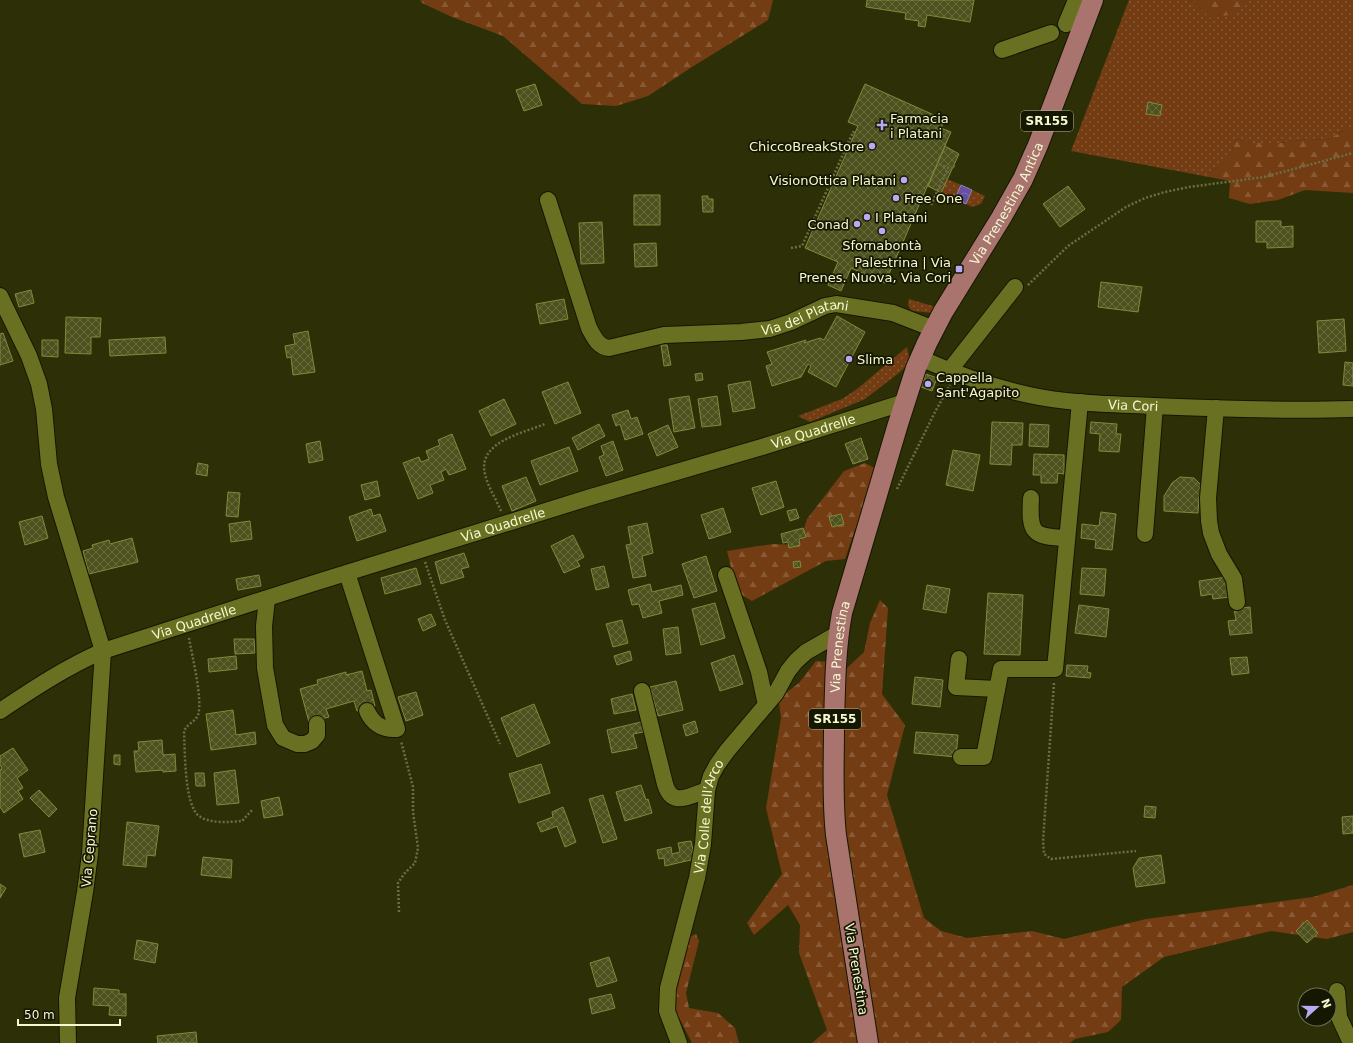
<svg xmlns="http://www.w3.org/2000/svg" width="1353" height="1043" font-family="'DejaVu Sans',sans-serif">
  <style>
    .grass { fill: url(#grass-dots) }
    .forest { fill: url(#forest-firs) }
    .water { fill: url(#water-waves); stroke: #9083af }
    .building { fill: url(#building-cross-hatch); stroke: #82893c }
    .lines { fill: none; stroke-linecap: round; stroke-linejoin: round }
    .minor-casing { stroke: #151701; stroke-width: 18 }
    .major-casing { stroke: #151701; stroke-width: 22 }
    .path { stroke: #6b6f45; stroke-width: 2.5; stroke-dasharray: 2 2; stroke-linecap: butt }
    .minor { stroke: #6a7021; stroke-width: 16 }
    .major { stroke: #a8746d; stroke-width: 20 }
    .poi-dot { fill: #baaaf6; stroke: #151700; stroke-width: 1.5 }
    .labels { text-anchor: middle; stroke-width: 3.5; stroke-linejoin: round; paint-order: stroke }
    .shield { fill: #151700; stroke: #b1b593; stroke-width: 1 }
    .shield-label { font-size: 12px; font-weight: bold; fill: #f4f9d2 }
    .poi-label { font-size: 13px; fill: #f4f9d2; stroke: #151700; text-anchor: start }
    .street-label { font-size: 13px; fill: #f4f9d2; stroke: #151700 }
  </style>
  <defs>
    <pattern id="grass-dots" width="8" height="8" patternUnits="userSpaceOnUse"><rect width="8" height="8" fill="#733c13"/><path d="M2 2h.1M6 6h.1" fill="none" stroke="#885934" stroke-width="1.8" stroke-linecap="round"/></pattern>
    <pattern id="forest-firs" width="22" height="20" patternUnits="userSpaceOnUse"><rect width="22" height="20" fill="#733c13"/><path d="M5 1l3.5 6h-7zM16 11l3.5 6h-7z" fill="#885934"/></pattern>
    <pattern id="water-waves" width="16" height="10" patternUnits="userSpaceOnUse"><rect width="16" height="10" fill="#6551a0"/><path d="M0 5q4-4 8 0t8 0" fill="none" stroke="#7c6bac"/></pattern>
    <pattern id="building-cross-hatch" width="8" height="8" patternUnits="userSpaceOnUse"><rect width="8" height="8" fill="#4d511d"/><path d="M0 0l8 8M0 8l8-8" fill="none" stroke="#676b3d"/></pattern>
  </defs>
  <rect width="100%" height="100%" fill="#2d3006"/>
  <!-- grass -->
  <path class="grass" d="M1129,0H1189L1192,1L1211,18L1249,3V0H1353V126L1326,140L1308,139L1281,143H1251L1237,139L1226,162L1204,176L1071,151Z
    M947,179L961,185L955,199L941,193Z
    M972,190L985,196L981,204L972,207L966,204Z
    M909,299L936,307L933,313L913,311L910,309L908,305Z
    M907,347L910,362L900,372L865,399L810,422L798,416L842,399L857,389Z"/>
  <!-- forest -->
  <path class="forest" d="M420,0H773L768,20L692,67L648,96L616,106L582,104L503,36L452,17L422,3Z
    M1189,0H1249V3L1234,14L1211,18L1192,1Z
    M1353,126V193L1305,190L1278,200L1250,204L1229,198L1230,181L1204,176L1226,162L1237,139L1251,143H1281L1308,139L1326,140Z
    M865,463L876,469L845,559L826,561L752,601L737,592L727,551L773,544L799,545L807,519L844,471Z
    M880,600L888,608L882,694L905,725L887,795L924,918L941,931L967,938L1032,931L1064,939L1146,919L1313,897L1353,885V932L1327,939L1271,931L1164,957L1122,987L1121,1020L1108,1032L1075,1039L1070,1043H872L839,819V716L847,668L864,652L870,623Z
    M816,661L829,662L861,1043H812L827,1030L799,953L800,925L788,905L754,935L747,923L782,874L766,808L781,718L779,703L787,692L799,683Z
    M696,934L699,941L686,993L689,1008L718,1013L735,1028L739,1043H692L672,1004L689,937Z"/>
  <!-- water -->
  <path class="water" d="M961,185L972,190L966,204L955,199Z"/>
  <!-- building -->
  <path class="building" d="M867,0H974L970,22L927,15L925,27L918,26L919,21L905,19L906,13L866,7Z
    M535,84L542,105L524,111L516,90Z
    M865,84L945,120L941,128L951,132L885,283L851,268L841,291L828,285L838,262L805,248L858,126L848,122Z
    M1148,102L1162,105L1160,116L1146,114Z
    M945,146L959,154L941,193L928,186Z
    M1068,186L1085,209L1060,227L1043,204Z
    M634,195H660V225H634Z
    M702,196H708V199H713V212H703Z
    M1256,221H1281V227L1293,226V247L1267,248V242H1256Z
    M602,222L604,263L581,264L579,223Z
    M656,243L657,266L635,267L634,244Z
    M1101,282L1142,287L1138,312L1098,307Z
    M31,290L34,303L19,307L15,294Z
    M564,299L568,319L540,324L536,304Z
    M837,316L865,332L836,387L808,372L811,366L808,364L801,377L772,386L766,366L772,364L767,352L806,340L804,343L820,338L824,340Z
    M66,317L101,318L100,337H91V354L65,353Z
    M1344,319L1346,351L1319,353L1317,321Z
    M308,331L315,372L293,375L291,357L287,358L285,346L295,344L293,334Z
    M3,333L13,361L0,365V334Z
    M165,337L166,353L110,356L109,340Z
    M42,340H58V357L42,356Z
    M661,345H667L671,365L664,366Z
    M1345,362L1353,363V386L1343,385Z
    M702,373L703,380L696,381L695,374Z
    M926,374L937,378L932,391L921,387Z
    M750,381L755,408L733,412L728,385Z
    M568,382L581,413L555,424L542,392Z
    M689,396L695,428L674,432L669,399Z
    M717,396L721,425L702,427L698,399Z
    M504,399L516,424L491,436L479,411Z
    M628,410L631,419L637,417L643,434L625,440L620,424L616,426L612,415Z
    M992,422L1023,423L1022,445H1012L1011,465L990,464Z
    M1091,422L1117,424L1116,434H1121L1119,452L1099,451L1100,434L1090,433Z
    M599,424L605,436L578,450L572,438Z
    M1030,424L1049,425L1048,447L1029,446Z
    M668,425L678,447L657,456L648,434Z
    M452,434L466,469L449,475L446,469L441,472L444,480L430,485L433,493L418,499L403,463L419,457L421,462L429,459L426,451L440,445L438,440Z
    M861,438L868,459L853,464L845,444Z
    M320,441L323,460L309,463L306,444Z
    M613,441L623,470L606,476L599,457L604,455L601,446Z
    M569,447L578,471L540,485L531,461Z
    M953,450L980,455L973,491L946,485Z
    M1034,454L1064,455V474L1058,473L1057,483H1041V475H1033Z
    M198,463L208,465L207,476L196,474Z
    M526,477L536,501L512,511L502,486Z
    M1180,477L1194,478L1200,484L1204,494L1199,497L1198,513L1164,511V496L1172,483Z
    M377,481L380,496L365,500L361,485Z
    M776,481L784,507L761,515L752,488Z
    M228,492L240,493L238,517L226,516Z
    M723,508L731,532L709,539L701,515Z
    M371,509L373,516L380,514L386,531L357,541L349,517Z
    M796,509L799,518L790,521L787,511Z
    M1101,512L1116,514L1112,550L1095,548L1096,540L1081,538L1082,524L1099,526Z
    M841,514L844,524L832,527L829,517Z
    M42,516L48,538L25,545L19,522Z
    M250,521L252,539L231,542L229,524Z
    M647,523L653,553L642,556L646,576L633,578L626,545L631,544L628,527Z
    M803,528L806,537L799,539L800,545L789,548L788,542L783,543L781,534Z
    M573,535L584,557L577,561L580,566L564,573L551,546Z
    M132,538L138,562L89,574L83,551L93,548L92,545L109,540L110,544Z
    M464,553L469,567L461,569L464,577L441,584L435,562Z
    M706,556L717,591L694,598L682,564Z
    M800,561L801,567L794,568L793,562Z
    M604,566L609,587L596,590L591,569Z
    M416,568L421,584L385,594L381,578Z
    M1082,568L1106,569L1104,596L1080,594Z
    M259,575L261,586L238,590L236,579Z
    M1227,577L1230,597L1213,599L1212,594L1201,596L1199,581Z
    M650,584L652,592L681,585L683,595L659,601L662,613L643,618L639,604L632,605L628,590Z
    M927,585L950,589L946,613L923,609Z
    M988,593L1023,595L1020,655L984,654Z
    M715,603L725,638L701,645L692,609Z
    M1079,605L1109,609L1106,637L1075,633Z
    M1250,607L1252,633L1230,635L1228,621L1236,620L1234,609Z
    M431,614L436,625L423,631L418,619Z
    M622,620L628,643L613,647L606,624Z
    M678,627L681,653L666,655L663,629Z
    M234,639H254L255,653L235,654Z
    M630,651L632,660L617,665L614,656Z
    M734,655L743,684L720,691L711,663Z
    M236,656L237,669L209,672L208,659Z
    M1247,657L1249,673L1232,675L1230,658Z
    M1067,665L1088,666L1087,672L1091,673L1090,678L1066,676Z
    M362,671L367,691L371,690L375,706L357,711L354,701L326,709L329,717L309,722L300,689L318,684L317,680L346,672V675Z
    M915,677L943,680L940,707L912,704Z
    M676,681L683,710L658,716L650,687Z
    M416,692L423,715L406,721L398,697Z
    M632,694L636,710L614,714L611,699Z
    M534,704L550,743L517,757L501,718Z
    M233,710L236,735L255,732L256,744L211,750L206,714Z
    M695,721L698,732L686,736L683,725Z
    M641,722L643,732L633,734L637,748L612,753L607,730Z
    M916,732L958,735L956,757L914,753Z
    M162,740L163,755L175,754L176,771L163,772V770L136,772L134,751H139L138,742Z
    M13,748L28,770L17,778L23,788L18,791L23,799L4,813L0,807V770L2,768L0,765V756Z
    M114,755H120V765L114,764Z
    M541,764L550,793L519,803L509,774Z
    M235,770L239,803L217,805L214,773Z
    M195,773H204L205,786H196Z
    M641,785L646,800L648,799L652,813L625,821L616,792Z
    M39,790L57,809L49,817L30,798Z
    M603,795L617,839L603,843L589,799Z
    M279,797L283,815L264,818L261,801Z
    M1145,806L1156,807L1155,818L1144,817Z
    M563,807L576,842L565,847L557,826L541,832L537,823L553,817L552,812Z
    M1353,816V833L1343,834L1342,817Z
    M127,822L159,826L155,856L147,855L146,867L123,865Z
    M40,830L45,852L24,857L19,834Z
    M691,841L695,859L665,866L664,858L659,859L657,850L671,847L672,854L680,852L678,843Z
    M1161,855L1165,883L1136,887L1133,868L1139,858Z
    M203,857L232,860L231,878L201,875Z
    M0,884L6,888L0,898Z
    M1307,920L1318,933L1307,943L1296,931Z
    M137,940L158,944L155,963L134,959Z
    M609,957L617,981L597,987L590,963Z
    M94,988L119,990V994H126V1016L109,1015L110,1006L93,1005Z
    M611,994L615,1008L592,1014L589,999Z
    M196,1032L197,1043H158L157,1036Z"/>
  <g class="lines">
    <!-- minor casing -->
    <g class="minor-casing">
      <g id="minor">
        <path d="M1066,24L1076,0"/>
        <path d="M1002,50L1051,33"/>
        <path id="s1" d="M548,200L589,328C594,337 598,347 609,348L664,335L741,332L770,329L791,322L825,306L836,304L893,313L934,329"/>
        <path d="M0,296L29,356L39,384L44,409L49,464L56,497L103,651L90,854L85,892L67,998L68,1043"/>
        <path id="s2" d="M920,358C956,374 992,387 1029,395C1070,404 1112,404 1153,406C1220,409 1286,411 1353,409"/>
        <path d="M949,371L1015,287"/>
        <path d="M1216,408L1208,498L1209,521L1211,533L1219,554L1234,579L1237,602"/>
        <path d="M1031,498C1029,533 1032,537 1067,538"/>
        <path d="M1145,534L1155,406"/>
        <path d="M347,573L397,729C382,730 373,724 367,711"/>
        <path d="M726,575L759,672L766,705"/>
        <path d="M267,599L264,626L265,668L275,725L283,738L297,744H305L312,741L317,735V724"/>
        <path d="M959,659L956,687L997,689"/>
        <path d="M642,691L665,784C672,808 689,796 707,790"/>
        <path id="s3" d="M0,711C33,689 66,667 103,651L311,584L591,497L762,447L905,402"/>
        <path d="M961,757H984L1001,669H1055L1080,402"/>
        <path d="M1337,991L1339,1017L1351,1043"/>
        <path id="s4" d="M679,1043L667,1011L668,988L697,878L703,844L707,790L711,776L717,765L727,751L776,693L788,671L796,661L806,652L839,633"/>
      </g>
    </g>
    <!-- major casing -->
    <g class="major-casing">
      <g id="major">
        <path id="s5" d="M868,1043L836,835C832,799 834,764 834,728C835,689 835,651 842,613L898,424L916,368L927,343L943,312L1001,218L1023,179L1038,145L1093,0"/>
      </g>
    </g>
    <!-- path -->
    <path class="path" d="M953,166L956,167
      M931,205L948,168L937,163
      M791,248L802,246L853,132L855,133
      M940,261L952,266
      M1028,285L1068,246L1126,207L1145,198L1165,192L1189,187L1264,177L1353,153
      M897,489L935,412L950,385
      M501,511C496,499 488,487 485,474C477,442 523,433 545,424
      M425,562L445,620L500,744
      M189,638C192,656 203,699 198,715C195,722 187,724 184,731C185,749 184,805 199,816C210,824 230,822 242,821L253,809
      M1054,683L1043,841L1044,854L1051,859L1136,851
      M399,912L398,883L404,874L415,863L418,848L413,812V787L401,741"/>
    <!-- minor -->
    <use href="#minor" class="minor"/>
    <!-- major -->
    <use href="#major" class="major"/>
  </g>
  <!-- markers -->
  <g class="poi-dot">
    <path d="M880 119h4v4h4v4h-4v4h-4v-4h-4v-4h4z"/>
    <circle cx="872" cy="146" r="4"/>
    <circle cx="904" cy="180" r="4"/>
    <circle cx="896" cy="198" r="4"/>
    <circle cx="867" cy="217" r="4"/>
    <circle cx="857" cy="224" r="4"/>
    <circle cx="882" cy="231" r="4"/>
    <rect x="955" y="265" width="8" height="8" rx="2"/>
    <circle cx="849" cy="359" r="4"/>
    <circle cx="928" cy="384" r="4"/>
  </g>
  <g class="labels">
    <!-- shield labels -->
    <g class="shield">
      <rect x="1021" y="111" width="52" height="20" rx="3"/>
      <rect x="809" y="709" width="52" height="20" rx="3"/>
    </g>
    <g class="shield-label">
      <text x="1047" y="125">SR155</text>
      <text x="835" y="723">SR155</text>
    </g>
    <!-- poi labels -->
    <g class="poi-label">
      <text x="890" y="123">Farmacia<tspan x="890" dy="15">i Platani</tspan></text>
      <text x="864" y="151" text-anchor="end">ChiccoBreakStore</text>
      <text x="896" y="185" text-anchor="end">VisionOttica Platani</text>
      <text x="904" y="203">Free One</text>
      <text x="875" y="222">I Platani</text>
      <text x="849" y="229" text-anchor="end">Conad</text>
      <text x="882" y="250" text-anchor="middle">Sfornabontà</text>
      <text x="951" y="267" text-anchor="end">Palestrina | Via<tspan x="951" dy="15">Prenes. Nuova, Via Cori</tspan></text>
      <text x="857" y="364">Slima</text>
      <text x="936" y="382">Cappella<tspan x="936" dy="15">Sant'Agapito</tspan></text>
    </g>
    <!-- street labels -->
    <g class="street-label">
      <text dy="5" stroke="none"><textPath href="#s5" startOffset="877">Via Prenestina Antica</textPath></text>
      <text dy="5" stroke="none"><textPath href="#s1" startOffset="364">Via dei Platani</textPath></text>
      <text dy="5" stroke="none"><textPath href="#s2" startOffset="220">Via Cori</textPath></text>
      <text dy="5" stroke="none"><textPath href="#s3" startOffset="863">Via Quadrelle</textPath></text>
      <text dy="5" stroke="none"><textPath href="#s3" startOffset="539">Via Quadrelle</textPath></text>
      <text dy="5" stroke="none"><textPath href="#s3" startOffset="215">Via Quadrelle</textPath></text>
      <text dy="5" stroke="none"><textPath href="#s5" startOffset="399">Via Prenestina</textPath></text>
      <text dy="5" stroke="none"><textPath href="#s4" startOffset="234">Via Colle dell'Arco</textPath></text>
      <text transform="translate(89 848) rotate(-85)" y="5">Via Ceprano</text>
      <text transform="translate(857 969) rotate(81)" y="5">Via Prenestina</text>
    </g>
  </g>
  <!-- north arrow -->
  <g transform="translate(1317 1007) rotate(69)"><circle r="19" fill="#151700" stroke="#6e7154"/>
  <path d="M0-3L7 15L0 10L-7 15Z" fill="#baaaf6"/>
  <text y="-6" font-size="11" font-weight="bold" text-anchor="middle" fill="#f4f9d2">N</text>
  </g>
  <!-- scale -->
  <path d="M18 1019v6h102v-6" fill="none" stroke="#f4f9d2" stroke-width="2"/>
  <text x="24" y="1019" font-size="12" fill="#f4f9d2" stroke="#151700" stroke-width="3" paint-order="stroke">50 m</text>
</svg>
